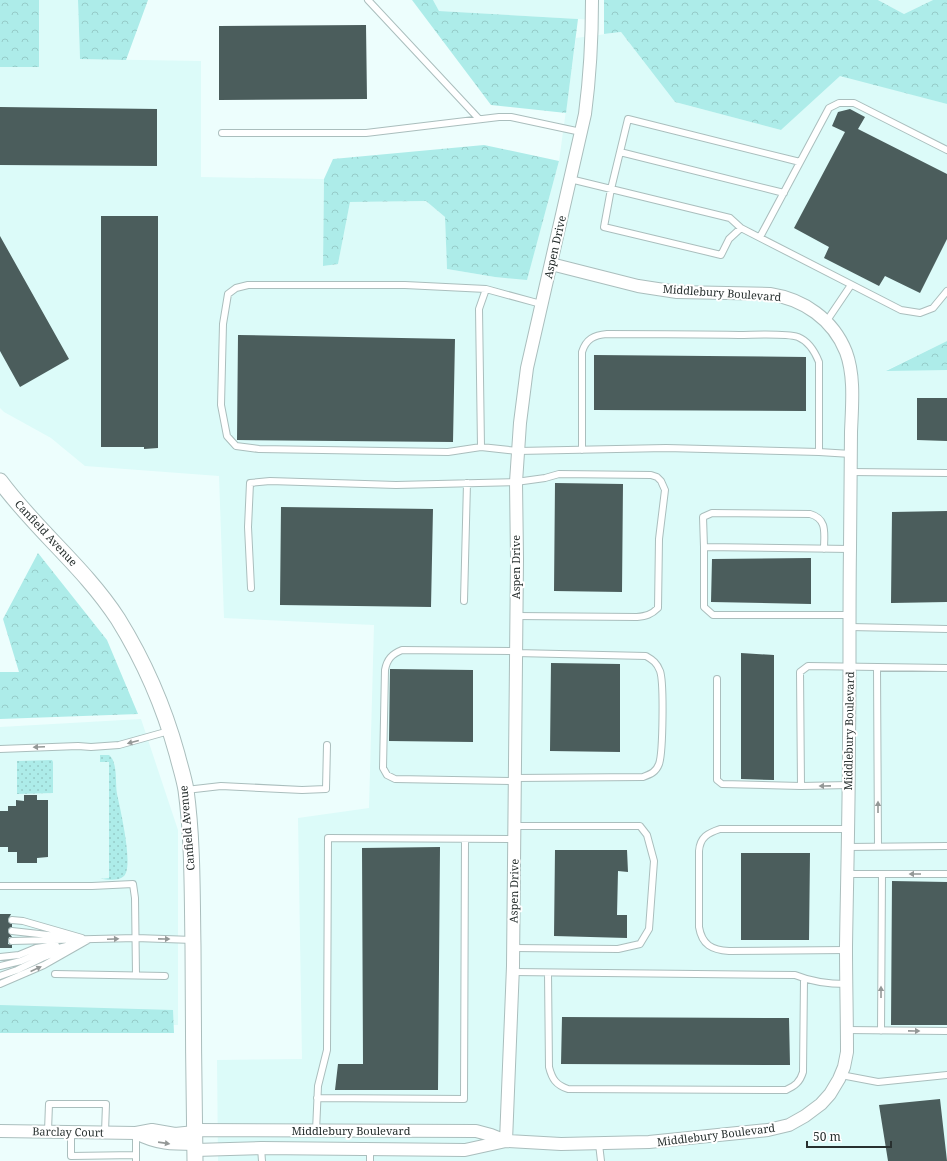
<svg xmlns="http://www.w3.org/2000/svg" width="947" height="1161" font-family="'Noto Serif',serif">
  <style>
    .built { fill: #dcfbf9 }
    .grass { fill: url(#grass-dots) }
    .forest { fill: url(#forest-crowns) }
    .building { fill: #4b5d5c }
    .lines { fill: none; stroke-linecap: round; stroke-linejoin: round }
    .service-casing { stroke: #aabebd; stroke-width: 8 }
    .minor-casing { stroke: #aabebd; stroke-width: 14 }
    .tertiary-casing { stroke: #aabebd; stroke-width: 17 }
    .service { stroke: #fff; stroke-width: 6 }
    .minor { stroke: #fff; stroke-width: 12 }
    .tertiary { stroke: #fff; stroke-width: 15 }
    .oneway { fill: #949897 }
    .labels { text-anchor: middle; stroke-width: 4; stroke-linejoin: round; paint-order: stroke }
    .street-label { font-size: 11px; fill: #28302f; stroke: #fff }
  </style>
  <defs>
    <pattern id="grass-dots" width="8" height="8" patternUnits="userSpaceOnUse"><rect width="8" height="8" fill="#adece9"/><path d="M2 2h.1M6 6h.1" fill="none" stroke="#95cbc8" stroke-width="1.8" stroke-linecap="round"/></pattern>
    <pattern id="forest-crowns" width="20" height="18" patternUnits="userSpaceOnUse"><rect width="20" height="18" fill="#adece9"/><path d="M2 6a3 3 0 1 1 6 0M12 15a3 3 0 1 1 6 0" fill="none" stroke="#95cbc8"/></pattern>
  </defs>
  <rect width="100%" height="100%" fill="#edfefd"/>
  <!-- built -->
  <path class="built" d="M39,0H78L80,59L201,61V177L324,179L323,266L338,264L350,202L426,201L445,217L447,269L495,277L527,279L559,161L576,38L621,32L675,102L781,130L840,75L947,104V341L887,370H947V1161H218L217,1060L302,1059L298,818L369,808L374,625L224,618L219,476L85,466L51,438L4,412L0,408V67H39Z
    M433,0H596V20L439,11Z
    M878,0H933L904,14Z
    M141,719L178,830V1025L0,1024V727Z"/>
  <!-- grass -->
  <path class="grass" d="M100,755H109C118,762 115,783 117,794C120,808 134,867 124,876C118,882 107,879 100,879L109,878V762H100Z
    M52,760L53,762V793L17,794V761Z"/>
  <!-- forest -->
  <path class="forest" d="M0,0H39V67H0Z
    M78,0H148L126,60L80,59Z
    M412,0H433L439,11L578,19L566,113L491,105Z
    M604,0H878L904,14L933,0H947V104L840,76L781,130L675,102L621,32L604,34Z
    M484,145L559,161L527,280L495,277L447,269L445,217L426,201L350,202L338,264L323,266L324,179L333,159Z
    M947,341V370L886,371Z
    M38,553L107,640L138,714L0,719V672H19L3,619Z
    M0,1005L173,1010L174,1033H0Z"/>
  <!-- building -->
  <path class="building" d="M366,25L367,99L219,100V26Z
    M0,107L157,109V166L0,165Z
    M850,109L865,117L858,129L947,174V239L920,293L885,276L879,286L824,258L829,247L794,228L845,132L832,126L838,112Z
    M101,216H158V448L144,449V447H101Z
    M0,236L69,359L20,387L0,351Z
    M238,335L455,339L453,442L237,440Z
    M594,355L806,357V411L594,410Z
    M917,398H947V441L917,440Z
    M555,483L623,484L622,592L554,591Z
    M281,507L433,509L431,607L280,605Z
    M947,511V602L891,603L892,512Z
    M811,558V604L711,602L712,559Z
    M741,653L774,655V780L741,779Z
    M551,663L620,664V752L550,751Z
    M390,669L473,670V742L389,741Z
    M24,795H37V800H48V857L37,858V863H17V852H8V847H0V811H8V806H16V800L24,801Z
    M440,847L438,1090H335L338,1064H363L362,848Z
    M555,850H627L628,872L618,871L617,915H627V938L554,936Z
    M741,853H810L809,940H741Z
    M892,881L947,882V1025H891Z
    M0,914H11L8,920L9,923L12,924V927L9,928L8,931L12,937H9L8,941V944L12,945V948H0Z
    M562,1017L789,1018L790,1065L561,1064Z
    M940,1099L947,1161H888L879,1105Z"/>
  <g class="lines">
    <!-- service casing -->
    <g class="service-casing">
      <path id="service" d="M368,0L479,119
        M222,133H366L499,117H511L581,132
        M620,152L784,193
        M800,162L628,119L611,189L604,227L721,255L729,239L741,228L901,310L920,313L933,308L947,291
        M570,179L730,218L741,228
        M760,237L829,108L839,103H854L947,150
        M486,289L479,309L481,447L518,451L666,448L819,452L851,454
        M826,322L851,285
        M481,447L448,452L259,449L236,446L227,436L221,405L223,324L228,294L236,288L248,285H405L486,289L541,304
        M582,450V352C586,339 594,335 607,334C651,334 695,334 739,335C754,335 785,333 798,337C808,341 815,352 819,362V452
        M851,472L947,473
        M704,547L703,517L712,513L810,514C828,519 824,534 824,549
        M850,549L704,547V607L713,615H850
        M251,588L248,527L250,483L270,481L396,485L516,482L545,478L559,474L651,475L657,477L661,481L665,490L659,539L658,608C651,615 646,616 637,617L516,616
        M464,601L467,483
        M850,627L947,629
        M877,668L878,846
        M717,679V780L722,784L801,786L849,785
        M0,749L78,746L91,747L119,745L169,731
        M515,778L643,777C651,774 656,772 659,764C663,753 664,682 660,671C657,663 653,660 646,656L516,653
        M515,781L395,779L387,775L383,768L385,670C387,659 392,654 402,650L516,651
        M801,786L800,672L808,666L947,668
        M186,790L221,786L302,790L326,789L327,745
        M848,847L947,846
        M847,874H947
        M0,886H92L133,884L135,898L136,975
        M12,920L23,921L82,938
        M12,931L66,937
        M12,941L136,938L193,940
        M513,948L618,949L640,944L649,929L654,861L647,835L640,826H514
        M846,950L729,951C712,950 702,945 699,927V851C700,837 708,833 720,829H848
        M0,957L19,955L36,948L56,945
        M0,966L21,961L39,953L78,943
        M513,972L795,975C812,982 829,984 847,984
        M548,973L549,1067C552,1079 556,1085 568,1089L786,1090C795,1086 800,1082 803,1072L804,979
        M55,974L165,976
        M0,976L17,970L42,958L65,949
        M0,984L44,965L88,940
        M847,1030L947,1031
        M881,1031L882,874
        M841,1075L878,1082L947,1075
        M317,1098L464,1099L465,839
        M48,1131L49,1104H106L105,1132
        M71,1131V1156L136,1155
        M316,1131L318,1086L327,1050L328,838L514,839
        M599,1144L601,1161
        M261,1148L262,1161
        M136,1161V1133
        M370,1161V1150"/>
    </g>
    <!-- minor casing -->
    <g class="minor-casing">
      <path id="minor" d="M195,1130L476,1131L491,1135L506,1141
        M0,1131L136,1133L152,1130L175,1134L195,1132
        M136,1133C157,1144 172,1144 195,1144
        M506,1141L513,966L517,559L516,482L520,423L527,368L585,114C590,76 592,38 592,0
        M195,1150L261,1148L465,1150L506,1141L561,1144L649,1142L768,1130L789,1125L805,1116L821,1104L830,1094L839,1079L844,1067L847,1052C847,1017 846,982 846,947C847,878 849,808 849,738C850,675 849,612 850,549C850,510 851,471 851,432C852,406 855,376 846,352C833,319 803,299 770,294L677,292L638,286L551,264"/>
    </g>
    <!-- tertiary casing -->
    <g class="tertiary-casing">
      <path id="tertiary" d="M0,481C36,530 85,568 118,619C144,661 164,707 177,754C180,766 184,778 186,790C193,842 192,894 193,946C193,1018 194,1089 195,1161"/>
    </g>
    <!-- service -->
    <use href="#service" class="service"/>
    <!-- minor -->
    <use href="#minor" class="minor"/>
    <!-- tertiary -->
    <use href="#tertiary" class="tertiary"/>
  </g>
  <!-- one-way arrows -->
  <defs><path id="oneway-solid" d="M-6-.8H1V-3.2L6.5 0L1 3.2V.8H-6Z"/></defs>
  <g class="oneway">
    <use href="#oneway-solid" transform="translate(133 742) rotate(165)"/>
    <use href="#oneway-solid" transform="translate(39 747) rotate(178)"/>
    <use href="#oneway-solid" transform="translate(825 786) rotate(179)"/>
    <use href="#oneway-solid" transform="translate(878 807) rotate(-90)"/>
    <use href="#oneway-solid" transform="translate(915 874) rotate(180)"/>
    <use href="#oneway-solid" transform="translate(113 939) rotate(-2)"/>
    <use href="#oneway-solid" transform="translate(164 939) rotate(1)"/>
    <use href="#oneway-solid" transform="translate(36 969) rotate(-25)"/>
    <use href="#oneway-solid" transform="translate(881 992) rotate(-90)"/>
    <use href="#oneway-solid" transform="translate(914 1031) rotate(1)"/>
    <use href="#oneway-solid" transform="translate(164 1143) rotate(8)"/>
  </g>
  <g class="labels">
    <!-- street labels -->
    <g class="street-label">
      <text transform="translate(555 247) rotate(-77)" y="4">Aspen Drive</text>
      <text transform="translate(722 293) rotate(4)" y="4">Middlebury Boulevard</text>
      <text transform="translate(46 533) rotate(47)" y="4">Canfield Avenue</text>
      <text transform="translate(516 567) rotate(-90)" y="4">Aspen Drive</text>
      <text transform="translate(849 731) rotate(-89)" y="4">Middlebury Boulevard</text>
      <text transform="translate(187 828) rotate(-95)" y="4">Canfield Avenue</text>
      <text transform="translate(514 891) rotate(-89)" y="4">Aspen Drive</text>
      <text x="351" y="1135">Middlebury Boulevard</text>
      <text transform="translate(68 1132) rotate(1)" y="4">Barclay Court</text>
      <text transform="translate(716 1135) rotate(-7)" y="4">Middlebury Boulevard</text>
    </g>
  </g>
  <!-- scale -->
  <path d="M807 1141v6h84v-6" fill="none" stroke="#28302f" stroke-width="2"/>
  <text x="813" y="1141" font-size="12" fill="#28302f" stroke="#ffffff" stroke-width="3" paint-order="stroke">50 m</text>
</svg>
